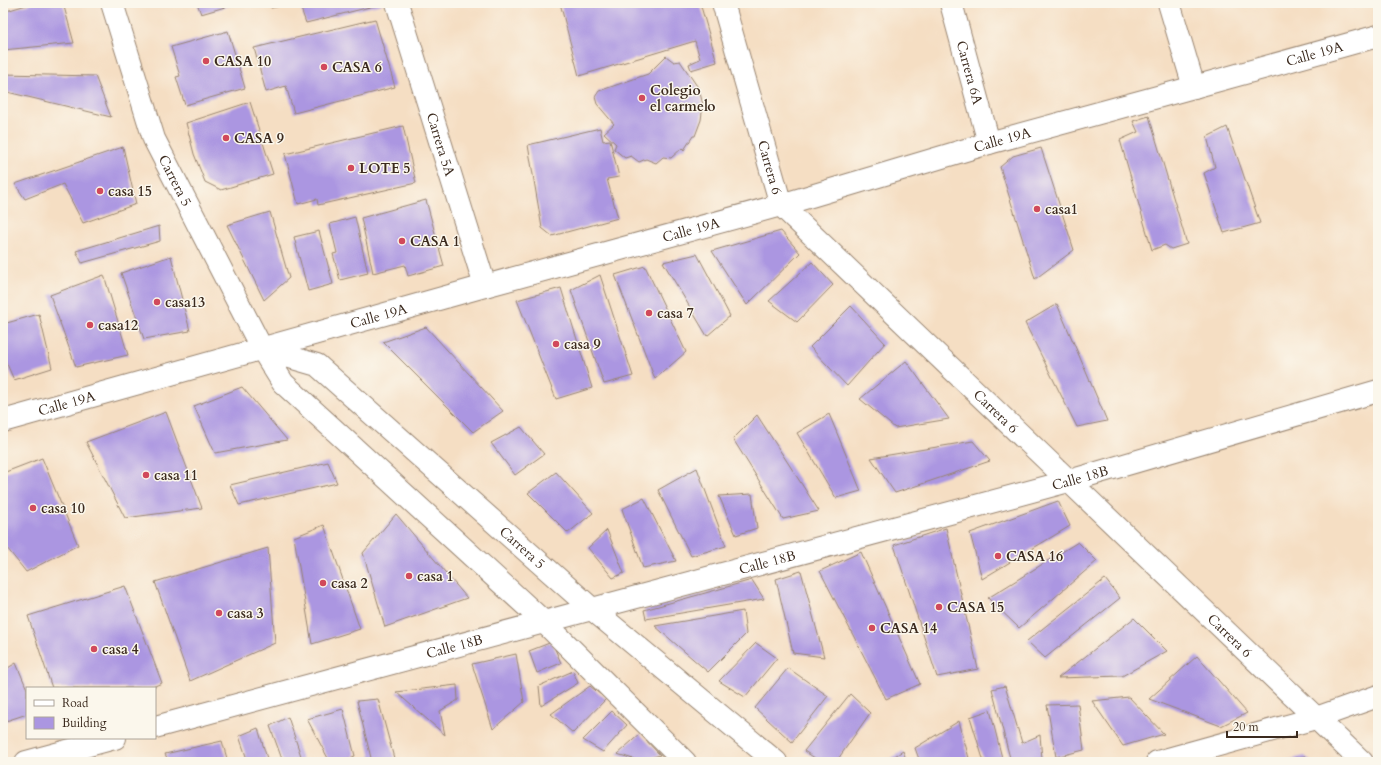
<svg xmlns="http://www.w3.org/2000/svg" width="1381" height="765" font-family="Cardo,serif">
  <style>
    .building { fill: #ab96e1 }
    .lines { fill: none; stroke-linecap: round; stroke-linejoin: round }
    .minor-casing { stroke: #988470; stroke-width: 24 }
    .minor { stroke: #fff; stroke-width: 22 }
    .poi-dot { fill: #d1495b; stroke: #fbf7ec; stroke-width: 1.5 }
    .labels { text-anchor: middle; stroke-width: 3; stroke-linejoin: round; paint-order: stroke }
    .street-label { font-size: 14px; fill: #3b2a1e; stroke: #fbf7ec }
    .poi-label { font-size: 14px; font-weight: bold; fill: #3b2a1e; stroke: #fbf7ec; text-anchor: start }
  </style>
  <rect width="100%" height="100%" fill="#fbf7ec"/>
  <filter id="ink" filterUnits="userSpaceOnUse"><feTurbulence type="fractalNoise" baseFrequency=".025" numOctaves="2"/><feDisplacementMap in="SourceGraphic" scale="8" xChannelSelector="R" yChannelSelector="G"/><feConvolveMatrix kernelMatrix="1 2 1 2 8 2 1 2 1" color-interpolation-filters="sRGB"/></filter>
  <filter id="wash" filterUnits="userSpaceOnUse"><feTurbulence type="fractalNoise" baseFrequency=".012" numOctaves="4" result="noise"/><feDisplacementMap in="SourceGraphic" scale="16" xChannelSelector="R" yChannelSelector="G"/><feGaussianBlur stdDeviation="0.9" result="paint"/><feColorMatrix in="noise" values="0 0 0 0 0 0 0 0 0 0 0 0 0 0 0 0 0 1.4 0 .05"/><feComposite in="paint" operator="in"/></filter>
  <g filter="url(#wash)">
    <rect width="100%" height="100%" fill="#f5dec3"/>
    <g id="blocks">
      <!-- building -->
      <path class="building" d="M33,3H63L74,43L3,50V12Z
        M197,3H239L201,14Z
        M270,3H291V4L271,8Z
        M299,3H382V4L306,23Z
        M560,3H700L717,62L691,70L689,64L700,59L695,41L579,76Z
        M375,19L395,87L294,113L286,86L266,92L254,48Z
        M228,31L245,88L185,105L176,77L180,76L171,47Z
        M666,56L674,62L680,61L699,89L703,105L701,120L695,136H693L684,150L682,148L671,158L663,157L656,163L646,159L639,162L631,156L625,158L614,149L616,144L604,133L614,124L597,104L595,97L599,91L648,74Z
        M3,74L95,76L111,117L3,91Z
        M250,102L273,174L221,190L205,182L194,154L186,123Z
        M1149,116L1187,244L1171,249L1165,245L1152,250L1120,140L1138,132L1133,121Z
        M403,126L416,183L318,205L317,199L298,204L285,154Z
        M1227,127L1260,223L1224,233L1204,173L1215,167L1207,137Z
        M600,128L603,141L610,140L619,177L607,179L618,218L552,236L542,228L528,145Z
        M123,147L136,204L83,223L63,184L25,199L15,184Z
        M1041,148L1074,250L1035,279L1000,167L1013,156Z
        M426,200L444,266L408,276L405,265L373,273L361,218Z
        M270,212L289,278L264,300L227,225Z
        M355,217L368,273L340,280L333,254L337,253L330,224Z
        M159,226L160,241L82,263L76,251Z
        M319,231L333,284L308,291L294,237Z
        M781,231L800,253L747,305L712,251Z
        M697,254L730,316L707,336L663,262Z
        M171,256L190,331L144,339L121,273Z
        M812,262L833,285L797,322L769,301Z
        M645,266L686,352L655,379L615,275Z
        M104,275L128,355L76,367L50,295Z
        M600,275L633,376L604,384L571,290Z
        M561,288L592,388L556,399L517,300Z
        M1057,304L1107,421L1077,427L1025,323Z
        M851,306L885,343L847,386L810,347Z
        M39,314L52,368L14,380L3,355V324Z
        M426,327L503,411L473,432L383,342Z
        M906,361L949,419L895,428L860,399Z
        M242,387L287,440L215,453L194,406Z
        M166,412L202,508L125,518L86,442Z
        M829,414L861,491L836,498L797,433Z
        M757,415L819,511L783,519L733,439Z
        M521,427L544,454L515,475L491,443Z
        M973,441L990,461L895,493L871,458Z
        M42,458L78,545L26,572L3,543V473Z
        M328,462L337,483L239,505L230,485Z
        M697,468L726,546L691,556L658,490Z
        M556,472L593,513L568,533L528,493Z
        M752,494L757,528L736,535L719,496Z
        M644,498L676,561L643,568L622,509Z
        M1058,501L1070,526L982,579L970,533Z
        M396,514L467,598L385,627L363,553Z
        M324,525L360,629L312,644L294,537Z
        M946,528L978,669L937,677L894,545Z
        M607,530L624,573L613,578L588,548Z
        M1078,542L1097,561L1019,628L988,598Z
        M268,548L275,643L190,681L155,582Z
        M861,552L920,684L886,699L820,571Z
        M801,571L824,657L793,653L776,579Z
        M1105,579L1120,598L1045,658L1027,641Z
        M752,580L764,599L646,619L644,610Z
        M125,586L162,683L150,688H52L28,616Z
        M743,611L746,634L708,672L655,626Z
        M1134,618L1167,651L1122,676L1058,678Z
        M552,642L561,663L537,673L529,651Z
        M756,643L777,658L745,697L719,681Z
        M516,654L524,702L493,729L472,664Z
        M1197,656L1247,713L1221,726L1149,699Z
        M16,663L27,689V714L3,722V671Z
        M788,668L828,696L792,742L755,708Z
        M573,671L578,683L541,706L539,686Z
        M457,685L458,700L440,711L445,735L396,692Z
        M590,686L606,699L573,733L551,714Z
        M1005,686L1022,743L1040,735L1042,759L1029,762H1011L992,689Z
        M850,694L870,713L836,762H821L804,751Z
        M1129,697L1164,734L1123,746L1092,701Z
        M378,699L395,762H372L357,701Z
        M1078,704L1084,750L1056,757L1047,705Z
        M343,709L355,756L337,762H330L307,719Z
        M990,710L1003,762H984L970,717Z
        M612,711L627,725L603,752L583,740Z
        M288,717L303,762H283L270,726Z
        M959,721L970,762H920L915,748Z
        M258,728L268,762H248L239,736Z
        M640,734L660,755L640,761L617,754Z
        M222,741L228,762H169L165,754Z
        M903,751L907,762H885Z
        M1305,756L1311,762H1283V761Z"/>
    </g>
  </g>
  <g filter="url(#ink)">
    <use href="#blocks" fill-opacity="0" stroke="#988470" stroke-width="1"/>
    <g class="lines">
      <!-- minor casing -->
      <g class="minor-casing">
        <g id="minor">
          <path id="s1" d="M112,3L154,139L262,349L283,383L544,622L685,762"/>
          <path id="s2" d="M397,3L485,286"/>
          <path id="s3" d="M723,3L781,205L1362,762"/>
          <path id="s4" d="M951,3L989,143"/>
          <path d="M1169,3L1194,87"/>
          <path id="s5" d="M262,349L317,365L592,609L776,762"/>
          <path id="s6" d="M3,421L485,286L781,205L989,143L1194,87L1378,36"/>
          <path id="s7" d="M155,727L592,609L1069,481L1378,391"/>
          <path d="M26,762L115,738"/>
          <path d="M1157,762L1316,718L1378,696"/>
        </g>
      </g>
      <!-- minor -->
      <use href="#minor" class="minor"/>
    </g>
  </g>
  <!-- markers -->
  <g class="poi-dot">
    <circle cx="206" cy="61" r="4"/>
    <circle cx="324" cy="67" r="4"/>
    <circle cx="642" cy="98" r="4"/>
    <circle cx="226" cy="138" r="4"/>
    <circle cx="351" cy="168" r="4"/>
    <circle cx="100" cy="191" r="4"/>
    <circle cx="1037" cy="209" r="4"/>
    <circle cx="402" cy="241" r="4"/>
    <circle cx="157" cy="302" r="4"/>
    <circle cx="649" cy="313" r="4"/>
    <circle cx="90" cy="325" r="4"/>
    <circle cx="556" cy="344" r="4"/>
    <circle cx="146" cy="475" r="4"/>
    <circle cx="33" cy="508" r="4"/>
    <circle cx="998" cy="556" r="4"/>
    <circle cx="409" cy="576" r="4"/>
    <circle cx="323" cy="583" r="4"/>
    <circle cx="939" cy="607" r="4"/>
    <circle cx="219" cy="613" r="4"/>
    <circle cx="872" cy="628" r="4"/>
    <circle cx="94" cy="649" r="4"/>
  </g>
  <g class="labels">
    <!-- street labels -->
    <g class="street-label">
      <text dy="5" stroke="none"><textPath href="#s6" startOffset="1362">Calle 19A</textPath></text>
      <text dy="5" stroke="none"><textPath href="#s4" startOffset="72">Carrera 6A</textPath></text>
      <text dy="5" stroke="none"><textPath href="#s6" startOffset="1038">Calle 19A</textPath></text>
      <text dy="5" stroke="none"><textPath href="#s2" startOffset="148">Carrera 5A</textPath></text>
      <text dy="5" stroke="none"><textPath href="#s3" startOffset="171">Carrera 6</textPath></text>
      <text dy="5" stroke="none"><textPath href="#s1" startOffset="189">Carrera 5</textPath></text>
      <text dy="5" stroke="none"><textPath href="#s6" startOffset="714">Calle 19A</textPath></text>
      <text dy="5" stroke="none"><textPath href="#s6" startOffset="390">Calle 19A</textPath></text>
      <text dy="5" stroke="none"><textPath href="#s6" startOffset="66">Calle 19A</textPath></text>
      <text dy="5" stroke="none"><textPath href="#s3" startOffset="508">Carrera 6</textPath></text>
      <text dy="5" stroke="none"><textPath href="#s7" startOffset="958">Calle 18B</textPath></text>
      <text dy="5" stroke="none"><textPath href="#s5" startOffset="332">Carrera 5</textPath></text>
      <text dy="5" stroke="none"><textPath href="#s7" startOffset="634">Calle 18B</textPath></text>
      <text dy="5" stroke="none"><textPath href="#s3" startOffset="832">Carrera 6</textPath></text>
      <text dy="5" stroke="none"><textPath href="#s7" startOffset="310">Calle 18B</textPath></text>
    </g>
    <!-- poi labels -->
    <g class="poi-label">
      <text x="214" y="66">CASA 10</text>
      <text x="332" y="72">CASA 6</text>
      <text x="650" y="95">Colegio<tspan x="650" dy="16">el carmelo</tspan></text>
      <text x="234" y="143">CASA 9</text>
      <text x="359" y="173">LOTE 5</text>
      <text x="108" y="196">casa 15</text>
      <text x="1045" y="214">casa1</text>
      <text x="410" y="246">CASA 1</text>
      <text x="165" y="307">casa13</text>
      <text x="657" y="318">casa 7</text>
      <text x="98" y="330">casa12</text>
      <text x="564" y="349">casa 9</text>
      <text x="154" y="480">casa 11</text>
      <text x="41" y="513">casa 10</text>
      <text x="1006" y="561">CASA 16</text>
      <text x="417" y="581">casa 1</text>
      <text x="331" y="588">casa 2</text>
      <text x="947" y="612">CASA 15</text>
      <text x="227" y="618">casa 3</text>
      <text x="880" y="633">CASA 14</text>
      <text x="102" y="654">casa 4</text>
    </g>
  </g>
  <!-- margin -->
  <rect width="1381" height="765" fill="none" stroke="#fbf7ec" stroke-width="16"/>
  <!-- legend -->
  <rect x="26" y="687" width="130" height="52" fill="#fbf7ec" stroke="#aea59a"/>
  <rect x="34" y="700" width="20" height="6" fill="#ffffff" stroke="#aea59a"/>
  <text x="62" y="707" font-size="12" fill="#3b2a1e">Road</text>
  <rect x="34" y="717" width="20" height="12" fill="#ab96e1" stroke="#aea59a"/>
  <text x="62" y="727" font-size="12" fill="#3b2a1e">Building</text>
  <!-- scale -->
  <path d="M1227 731v6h70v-6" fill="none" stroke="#3b2a1e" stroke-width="2"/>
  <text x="1233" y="731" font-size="12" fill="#3b2a1e" stroke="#fbf7ec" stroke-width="3" paint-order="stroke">20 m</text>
</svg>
